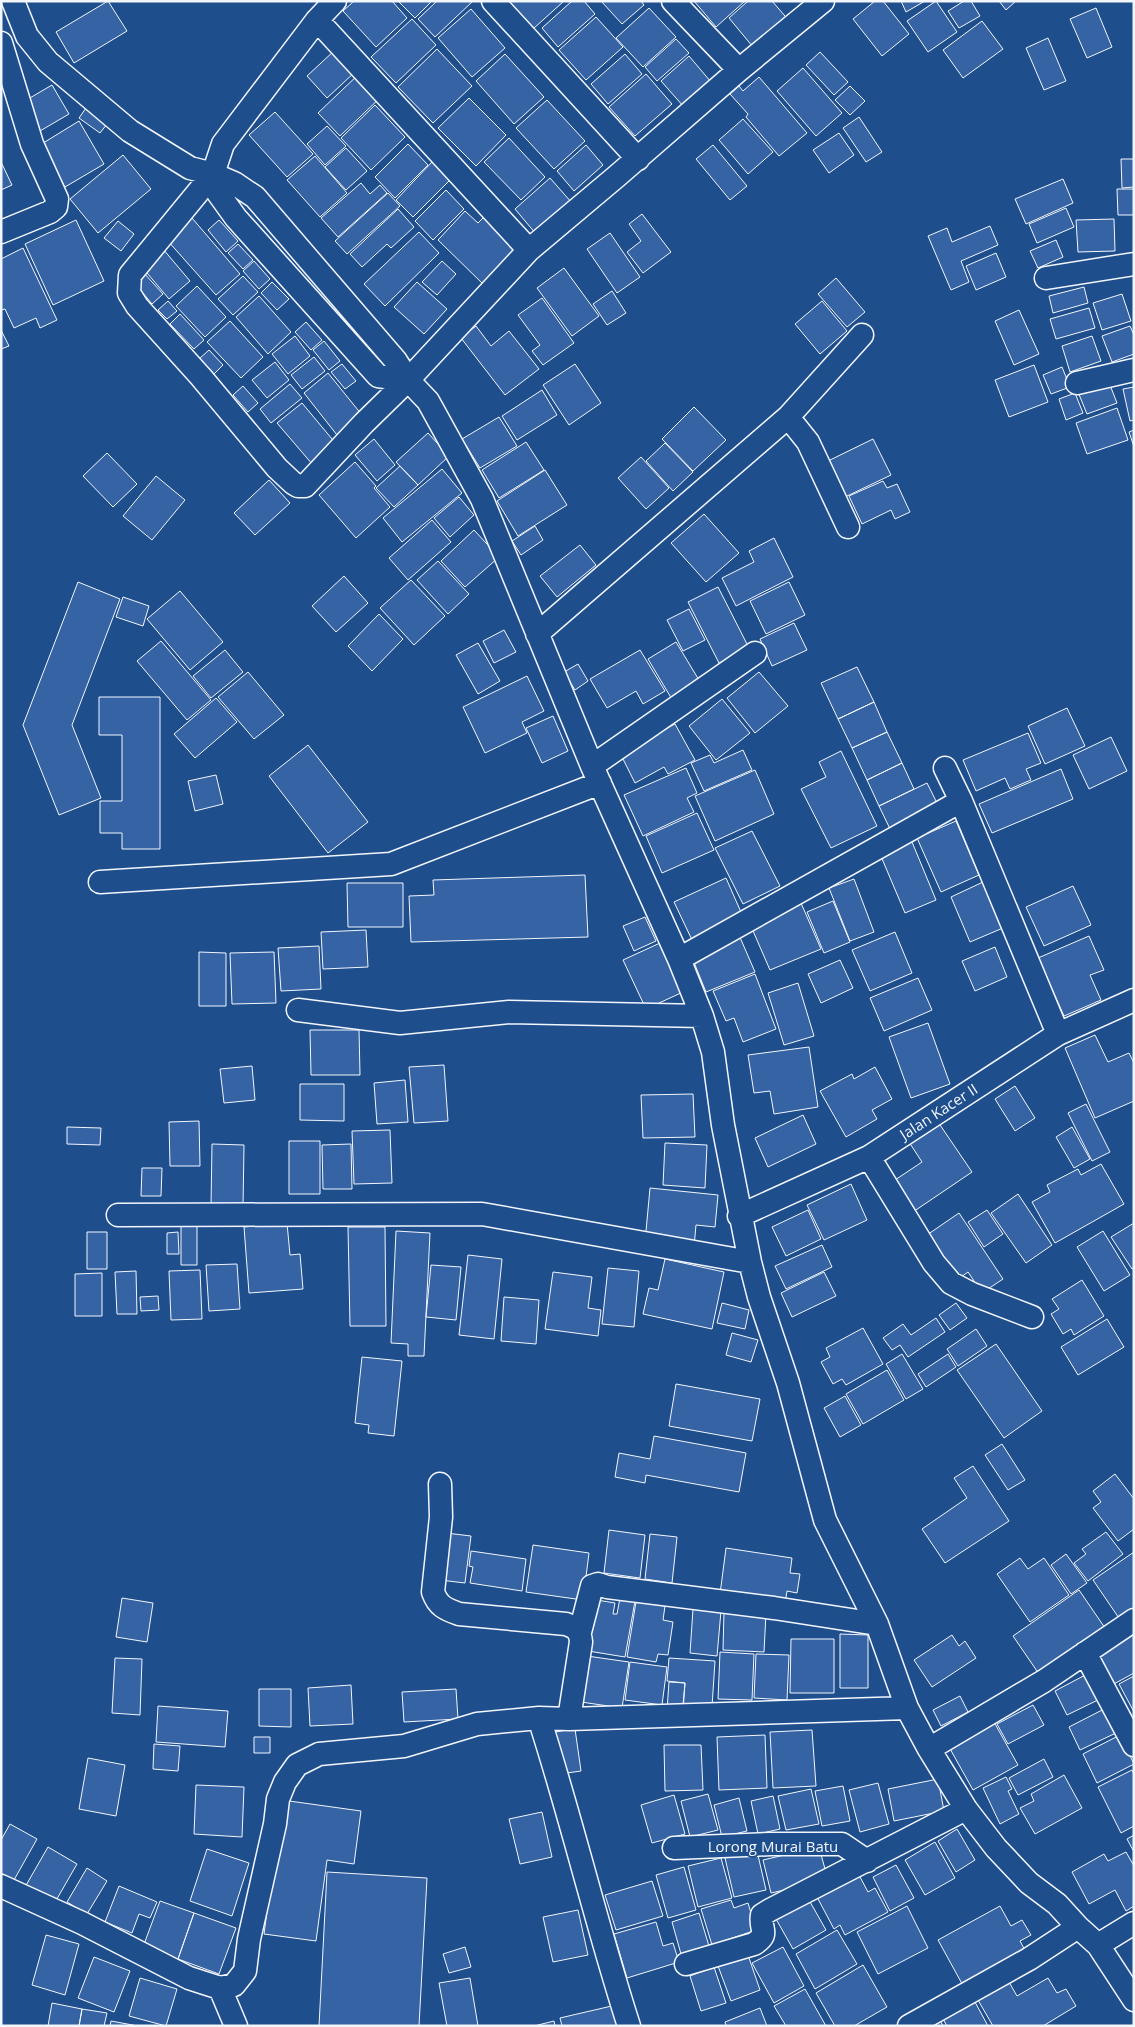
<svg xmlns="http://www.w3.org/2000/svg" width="1135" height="2027" font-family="'Open Sans',sans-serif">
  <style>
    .building { fill: #3563a3; stroke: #f2f6ff }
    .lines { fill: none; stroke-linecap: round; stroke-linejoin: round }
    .street-casing { stroke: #f2f6ff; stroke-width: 25 }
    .street { stroke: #1f4e8c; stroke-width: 22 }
    .labels { text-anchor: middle; stroke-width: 4; stroke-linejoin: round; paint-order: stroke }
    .street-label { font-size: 15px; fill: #f2f6ff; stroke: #1f4e8c }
  </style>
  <rect width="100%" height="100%" fill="#1f4e8c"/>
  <!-- building -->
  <path class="building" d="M108,1L127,31L74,63L56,32Z
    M354,1H392L407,18L376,47L343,11Z
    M398,1H432L415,18Z
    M437,1H473L435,37L418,19Z
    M508,1H564L533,29Z
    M572,1H584L595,14L558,47L542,28Z
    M601,1H641L644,5L622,24Z
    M694,1H745L716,27Z
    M748,1H772L791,23L758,53L729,18Z
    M875,1H883L909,34L882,56L853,19Z
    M901,1H925L906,12Z
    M936,1L957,32L928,52L907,21Z
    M964,1H971L980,16L959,28L948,11Z
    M999,1H1016L1006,10Z
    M649,8L676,37L643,67L616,38Z
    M1096,8L1112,47L1087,58L1070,19Z
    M471,9L505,48L472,77L438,38Z
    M596,17L623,47L586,80L559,50Z
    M412,19L436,45L396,83L371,57Z
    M982,21L1003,49L963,78L943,50Z
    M1048,38L1066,81L1044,90L1026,48Z
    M676,39L689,53L657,81L645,67Z
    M437,49L472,86L433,123L398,87Z
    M335,50L355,72L327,98L307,76Z
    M820,52L848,82L834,95L806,65Z
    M505,54L544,97L514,124L476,81Z
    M625,54L642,74L608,104L591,84Z
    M689,56L711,82L684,107L661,81Z
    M803,68L842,113L816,136L777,91Z
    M361,72L383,95L340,136L318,113Z
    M646,74L672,104L635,136L609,107Z
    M759,77L807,133L779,156L746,117L748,114L730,94L739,86L743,91Z
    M52,85L69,114L40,131L23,102Z
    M850,86L865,101L850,115L835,100Z
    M469,98L506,135L476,166L438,128Z
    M547,100L585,141L554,169L516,128Z
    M375,105L405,137L371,170L341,138Z
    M86,108L107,124L100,133L79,118Z
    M275,112L313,154L287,177L249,135Z
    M859,117L882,152L866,162L843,128Z
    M743,119L773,152L748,174L719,140Z
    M79,121L104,164L65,187L40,145Z
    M327,126L346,146L325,165L307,144Z
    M839,133L854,155L829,173L813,150Z
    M509,138L545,177L521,200L484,162Z
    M408,144L428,165L395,198L375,177Z
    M586,145L603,165L574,191L557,171Z
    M713,145L747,186L730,200L696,159Z
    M346,148L367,171L346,190L325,167Z
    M123,155L151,189L98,233L70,199Z
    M315,156L347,193L320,217L287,180Z
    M1121,159H1134V187L1122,188Z
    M433,161L451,179L413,217L396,200Z
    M1,162L12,185L1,190Z
    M550,178L572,203L536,234L515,209Z
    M1063,179L1073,203L1026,224L1015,199Z
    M361,183L370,194L380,185L387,193L338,237L321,218Z
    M1117,189H1134V215H1118Z
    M446,190L464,209L433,240L415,221Z
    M388,193L400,206L347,254L335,241Z
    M1066,208L1074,227L1037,243L1029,224Z
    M398,209L414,227L391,248L387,244L362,267L350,254Z
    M465,211L478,223L486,215L519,247L483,284L438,240Z
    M642,214L671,252L643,273L627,252L641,241L629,224Z
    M192,218L240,274L216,295L167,240Z
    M1114,219L1115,251L1078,252L1076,220Z
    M76,220L104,281L53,305L25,244Z
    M219,220L238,241L226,252L208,230Z
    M118,221L134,234L121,251L104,238Z
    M990,226L998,245L961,261L969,282L951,290L928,236L947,228L952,242Z
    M419,232L439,253L385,306L364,284Z
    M610,233L640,277L617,293L587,249Z
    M1056,240L1063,257L1038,268L1030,251Z
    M238,244L253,260L243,269L228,253Z
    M23,248L57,320L40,328L36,318L14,328L5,309L1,310V259Z
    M163,249L190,281L169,299L142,267Z
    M996,253L1006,277L976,290L966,266Z
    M254,261L270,279L259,289L243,271Z
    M442,261L456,274L437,295L422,282Z
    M564,268L599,316L572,336L537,288Z
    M143,272L163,294L152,304L133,281Z
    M243,276L258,292L233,315L218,299Z
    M836,278L865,312L847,327L818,294Z
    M272,282L289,299L277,310L261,293Z
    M417,282L447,309L424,334L394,307Z
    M197,286L226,317L205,337L176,306Z
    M1084,287L1088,303L1053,313L1049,296Z
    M612,291L626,313L607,325L593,304Z
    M1122,294L1131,321L1102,330L1093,303Z
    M259,296L291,332L268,354L236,317Z
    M542,298L574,343L543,365L532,351L540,345L518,315Z
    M168,301L177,311L167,319L158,310Z
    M822,301L847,331L820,354L795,324Z
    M1089,308L1095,328L1056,339L1050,319Z
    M1019,310L1039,354L1014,365L995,321Z
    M180,314L204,340L194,349L170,324Z
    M230,321L263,357L241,378L207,342Z
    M306,322L322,340L311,350L295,332Z
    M476,326L491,346L509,331L539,369L505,395L461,338Z
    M1130,326L1134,335V354L1112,362L1102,336Z
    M1,330L9,346L1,349Z
    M295,336L310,356L288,374L272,354Z
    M1092,336L1101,361L1070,372L1062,346Z
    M324,341L340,361L329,370L313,350Z
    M209,350L223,365L214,374L199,359Z
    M314,357L325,371L302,389L291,375Z
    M275,362L289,380L267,398L252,380Z
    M342,364L356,381L345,389L331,372Z
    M575,364L601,403L569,425L543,385Z
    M1034,365L1048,402L1009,417L995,380Z
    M1062,367L1070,387L1051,394L1043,375Z
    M328,373L362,415L337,435L304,393Z
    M1108,380L1117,403L1087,414L1078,392Z
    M290,384L302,398L271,423L260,409Z
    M243,386L258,403L248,412L233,395Z
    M1134,387V420L1130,421L1123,389Z
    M542,390L557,415L517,440L502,416Z
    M1075,393L1083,413L1066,420L1059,399Z
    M302,403L337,445L313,465L277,423Z
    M694,407L726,440L693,471L662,439Z
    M1117,408L1128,440L1087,454L1076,423Z
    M499,417L517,446L480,468L462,439Z
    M1134,430V447L1129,432Z
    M428,433L449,456L418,485L396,462Z
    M374,439L395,465L377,481L355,455Z
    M873,439L891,475L845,497L828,461Z
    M526,442L544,470L499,498L482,470Z
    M665,443L693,472L673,491L646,461Z
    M107,453L137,484L113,507L83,476Z
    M641,457L669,488L646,509L618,478Z
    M355,462L376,486L374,488L390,507L356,538L319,495Z
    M400,466L418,485L394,507L376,488Z
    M442,469L462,493L402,542L383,518Z
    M545,470L567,505L518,536L497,501Z
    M156,476L185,500L152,540L123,516Z
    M269,480L290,503L255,535L234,513Z
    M883,481L887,488L897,484L910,512L895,519L891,510L862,524L849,496Z
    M459,497L474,515L450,537L434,518Z
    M704,514L739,553L706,582L671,543Z
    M432,520L451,542L408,580L389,558Z
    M535,526L543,540L521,555L512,541Z
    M474,530L499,557L465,587L441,561Z
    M774,538L793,577L736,606L722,578L754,562L749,551Z
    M580,545L596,565L557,597L540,576Z
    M438,561L469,594L448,614L417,580Z
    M344,576L368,603L336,632L312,606Z
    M411,580L445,616L414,645L380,608Z
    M78,582L120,599L72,725L101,798L59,815L23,725Z
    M789,582L805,615L766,634L750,601Z
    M718,587L749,648L719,663L688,602Z
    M180,591L223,642L190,670L147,619Z
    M123,597L149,606L143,626L116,617Z
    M689,609L705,640L683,651L667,620Z
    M379,614L403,639L372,671L348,646Z
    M794,623L807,650L772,666L760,639Z
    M504,630L516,652L494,663L483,641Z
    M161,641L211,700L187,720L137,661Z
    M676,642L702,685L673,701L648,659Z
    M478,643L500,681L478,694L456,655Z
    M225,650L243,672L211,698L193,676Z
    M640,650L665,691L643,704L636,691L607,708L590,679Z
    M578,664L588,681L575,690L564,672Z
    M857,667L874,702L838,719L821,683Z
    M248,672L284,715L254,739L218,697Z
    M759,672L788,706L755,733L727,698Z
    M527,676L544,711L522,722L527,733L485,753L463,707Z
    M99,697H160V849H122V833H100V801H122V735H99Z
    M216,698L237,722L195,758L174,734Z
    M722,699L750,733L716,760L689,726Z
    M874,702L887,732L852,748L838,719Z
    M1067,708L1085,746L1045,764L1028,726Z
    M553,716L568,751L542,763L526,728Z
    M675,724L695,760L668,774L664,767L635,783L620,753Z
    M887,732L902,763L867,780L852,748Z
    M1028,733L1041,763L1026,769L1031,780L1010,789L1005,778L976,791L963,760Z
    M1111,737L1127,771L1089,789L1073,755Z
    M308,745L368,822L328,853L269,776Z
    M743,750L752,770L704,791L691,763L710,755L714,763Z
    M841,751L877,826L831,848L801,789L826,777L819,762Z
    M902,763L914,789L879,806L867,780Z
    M686,768L697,793L687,798L694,812L643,836L624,795Z
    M1061,769L1073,799L992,833L979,804Z
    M755,770L774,814L715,841L695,796Z
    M216,775L223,804L195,811L188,781Z
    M927,783L941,811L892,833L879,806Z
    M697,813L714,850L662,873L646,836Z
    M956,821L979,875L941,892L917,838Z
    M752,831L780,886L743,904L715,848Z
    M912,842L936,900L905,913L880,854Z
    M585,875L588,937L411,942L409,896L434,895L433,880Z
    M726,878L744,919L693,942L674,902Z
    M854,879L874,932L850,941L829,888Z
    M983,882L1003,928L970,942L951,897Z
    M347,883H403V927H348Z
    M1073,886L1091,925L1044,946L1026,907Z
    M833,901L850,942L824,953L807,912Z
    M801,903L821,949L770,970L750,924Z
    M645,917L656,941L634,951L623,926Z
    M366,930L368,967L323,969L321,932Z
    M895,932L912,973L870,991L852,950Z
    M739,935L755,972L706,992L691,955Z
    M1089,936L1104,970L1090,975L1101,1000L1064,1016L1038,958Z
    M660,943L683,992L646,1009L623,960Z
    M319,946L321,989L281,991L278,948Z
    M995,947L1007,977L975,991L962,961Z
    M199,952L226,953V1006H199Z
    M274,952L276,1003L232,1004L230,953Z
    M840,960L853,988L821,1003L808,974Z
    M755,974L776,1029L743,1042L734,1018L726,1021L713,991Z
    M918,978L932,1010L884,1031L870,998Z
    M798,983L814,1036L784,1045L768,993Z
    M928,1023L950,1084L911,1098L889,1037Z
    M310,1030H359L360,1075H311Z
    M1095,1035L1108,1062L1129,1053L1134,1063V1101L1095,1118L1065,1048Z
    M809,1047L818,1107L774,1114L770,1091L754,1093L748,1055Z
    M444,1065L448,1121L414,1123L409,1067Z
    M252,1066L255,1100L224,1103L220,1069Z
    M875,1067L892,1099L872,1110L877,1119L846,1137L820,1091L852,1074L854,1079Z
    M405,1080L408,1122L377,1124L374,1083Z
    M300,1084H344V1121L300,1120Z
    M1015,1086L1035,1118L1015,1131L995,1099Z
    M693,1094L695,1137L643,1138L641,1095Z
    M1086,1104L1110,1152L1092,1161L1068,1113Z
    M803,1115L816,1144L768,1167L755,1138Z
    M936,1119L972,1172L910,1214L889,1184L922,1162L907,1139Z
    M199,1121L200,1166H170L169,1122Z
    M67,1127L101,1128L100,1145L67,1144Z
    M1072,1127L1090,1159L1074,1168L1056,1137Z
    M390,1130L392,1183L354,1184L352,1131Z
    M289,1141H320V1194H289Z
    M665,1143L707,1145L705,1188L663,1185Z
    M212,1144L244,1145L243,1207L211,1206Z
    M351,1144L352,1189H323L322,1145Z
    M1101,1164L1124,1204L1055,1243L1032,1202L1050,1192L1047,1185L1078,1169L1081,1175Z
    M142,1168H162L161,1196H141Z
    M851,1184L867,1220L824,1240L807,1205Z
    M650,1188L718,1195L715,1227L696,1225L694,1247L645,1242Z
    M1018,1194L1052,1245L1026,1263L991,1213Z
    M808,1210L821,1239L786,1256L772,1227Z
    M987,1210L1003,1234L984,1247L968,1222Z
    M959,1213L1003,1279L982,1293L968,1272L954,1282L924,1237Z
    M287,1223L290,1255L300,1254L303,1289L249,1293L244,1227Z
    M1134,1223V1268L1132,1269L1111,1237Z
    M181,1225H197V1265H181Z
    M348,1227H385L386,1326H350Z
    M396,1231L430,1233L424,1356H408V1344L391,1343Z
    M1103,1231L1130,1275L1104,1291L1077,1247Z
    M87,1232H107V1269H87Z
    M178,1232L179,1254H167V1233Z
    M822,1245L832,1267L786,1289L775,1266Z
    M468,1255L502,1259L494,1339L459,1335Z
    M665,1259L724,1272L712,1329L643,1314L649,1288L658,1290Z
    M237,1264L240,1309L209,1311L206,1265Z
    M431,1265L461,1267L456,1320L426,1317Z
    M608,1268L639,1271L634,1327L602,1324Z
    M200,1270L202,1319L171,1320L169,1271Z
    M136,1271L137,1314H117L115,1272Z
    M553,1272L592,1277L588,1308L601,1310L598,1336L545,1329Z
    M824,1272L836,1296L792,1317L781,1293Z
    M102,1273V1316H75V1274Z
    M1082,1280L1104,1316L1074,1335L1071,1329L1063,1334L1051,1314L1059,1309L1052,1299Z
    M158,1296L159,1310L141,1311L140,1297Z
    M504,1297L539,1300L536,1344L501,1341Z
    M722,1303L749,1310L745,1329L717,1323Z
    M956,1303L967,1318L950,1330L939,1315Z
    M936,1318L945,1332L908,1357L900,1345L892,1350L883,1338L903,1324L911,1335Z
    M1107,1319L1124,1347L1078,1375L1061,1347Z
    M863,1328L883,1364L846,1385L842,1379L833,1384L821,1362L830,1357L826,1348Z
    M976,1329L987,1346L958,1366L947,1349Z
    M732,1333L758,1340L751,1362L726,1355Z
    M996,1344L1042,1411L1004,1438L957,1370Z
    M902,1354L923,1389L906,1399L886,1364Z
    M948,1354L956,1367L926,1387L918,1374Z
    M362,1357L402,1361L394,1436L368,1433L369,1425L355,1423Z
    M887,1370L904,1400L863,1424L846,1394Z
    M676,1384L760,1399L752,1441L669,1426Z
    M845,1396L861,1425L840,1437L824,1408Z
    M654,1436L746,1453L739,1492L646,1475L645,1483L615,1477L619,1453L650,1459Z
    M1002,1444L1025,1480L1008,1490L985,1455Z
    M973,1466L1009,1521L945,1563L922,1529L967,1498L954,1478Z
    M1115,1474L1134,1499V1529L1118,1541L1093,1508L1101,1502L1093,1491Z
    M609,1530L645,1535L640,1578L604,1573Z
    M1106,1532L1123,1554L1088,1581L1074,1563L1086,1554L1082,1549Z
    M446,1533L471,1536L465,1583L440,1580Z
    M650,1534L677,1537L672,1583L645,1579Z
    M533,1545L589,1553L583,1600L526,1592Z
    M726,1548L792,1558L790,1573L800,1574L797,1593L787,1591L785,1604L720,1594Z
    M471,1551L526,1559L522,1591L470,1583L473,1567L469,1566Z
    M1134,1552V1616L1123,1624L1093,1580Z
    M1066,1554L1087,1583L1071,1594L1051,1565Z
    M1020,1558L1028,1569L1044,1558L1069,1595L1030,1622L997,1574Z
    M1079,1590L1105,1628L1039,1674L1013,1636Z
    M122,1598L153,1603L147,1642L116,1637Z
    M620,1598L635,1601L625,1657L588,1651L597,1600L615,1603L613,1614H617Z
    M636,1602L665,1606L663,1620L673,1622L668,1655L658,1654L656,1662L627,1657Z
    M693,1609L721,1611L717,1656L690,1653Z
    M724,1611L766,1613L764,1652L723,1650Z
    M1134,1631V1673L1112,1685L1095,1653Z
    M840,1634L868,1635V1688H840Z
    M952,1635L959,1646L965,1641L976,1658L932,1687L914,1660Z
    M791,1639H834V1693H790Z
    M720,1652L754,1654L752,1700L718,1699Z
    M756,1654L789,1655L787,1700L754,1698Z
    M587,1656L629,1662L622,1708L581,1702Z
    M115,1658L142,1659L140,1715L112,1713Z
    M669,1658L715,1661L712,1707L683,1705L685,1683L667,1681Z
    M630,1662L667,1667L662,1705L625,1700Z
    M1089,1673L1102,1698L1067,1715L1055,1691Z
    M1134,1676V1712L1119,1684Z
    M669,1682L685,1683L683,1711L667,1710Z
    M351,1685L353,1724L310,1726L308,1688Z
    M259,1689H291V1727L259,1726Z
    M456,1689L458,1719L404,1722L402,1692Z
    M960,1696L968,1712L941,1726L933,1710Z
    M1033,1705L1044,1725L1008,1744L997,1724Z
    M158,1706L228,1711L225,1747L156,1742Z
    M1106,1708L1118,1732L1080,1750L1069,1727Z
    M994,1722L1018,1765L973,1790L949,1747Z
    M575,1729L581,1771L560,1774L555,1732Z
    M812,1730L816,1786L773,1788L770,1732Z
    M765,1735L767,1788L719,1790L717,1737Z
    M1120,1735L1134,1764L1097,1783L1083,1754Z
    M254,1737H270V1753H254Z
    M154,1744L180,1746L178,1771L153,1769Z
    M664,1745H701L703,1790L665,1791Z
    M88,1758L125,1765L116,1816L79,1809Z
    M1044,1759L1053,1777L1018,1795L1009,1778Z
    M1132,1770L1134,1774V1826L1121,1833L1098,1787Z
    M1064,1775L1082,1808L1035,1834L1020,1808L1034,1801L1031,1794Z
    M1006,1777L1012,1789L1008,1791L1019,1814L1000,1824L983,1788Z
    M938,1779L944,1811L894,1821L888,1789Z
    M878,1783L889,1824L860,1832L849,1790Z
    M196,1785L244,1787L242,1837L194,1834Z
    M843,1786L850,1821L822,1826L815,1791Z
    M811,1789L819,1824L786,1830L778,1796Z
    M708,1794L718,1830L690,1837L681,1801Z
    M674,1795L685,1834L652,1843L641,1805Z
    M773,1796L780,1829L758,1834L751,1801Z
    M739,1798L747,1831L722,1837L714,1805Z
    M282,1800L361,1811L354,1864L327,1860L316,1941L264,1934Z
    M542,1812L552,1857L520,1864L509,1819Z
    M10,1824L37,1839L14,1880L1,1873V1840Z
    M957,1829L975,1860L956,1872L938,1841Z
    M1134,1835V1852L1127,1839Z
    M935,1842L955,1878L925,1895L905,1860Z
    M48,1847L77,1864L54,1904L25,1887Z
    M819,1847L828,1880L771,1893L763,1860Z
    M207,1849L249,1863L232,1916L190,1901Z
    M757,1851L766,1890L734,1897L725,1858Z
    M1126,1852L1134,1866V1906L1126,1911L1115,1890L1089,1904L1072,1872L1104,1854L1108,1861Z
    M721,1858L732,1898L698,1907L688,1866Z
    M896,1865L914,1898L890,1911L873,1877Z
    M684,1867L696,1910L668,1918L656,1875Z
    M87,1868L107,1881L87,1914L67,1902Z
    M327,1872L427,1878L419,2026H319Z
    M859,1875L868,1892L875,1888L888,1912L845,1935L840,1925L834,1929L817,1897Z
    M652,1881L663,1916L616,1930L605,1895Z
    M119,1886L157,1902L150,1918L139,1914L132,1933L105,1922Z
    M731,1900L734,1908L748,1903L756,1930L712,1945L701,1909Z
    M809,1900L826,1930L793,1949L776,1919Z
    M160,1901L194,1913L178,1959L143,1947Z
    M907,1906L928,1948L878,1974L857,1932Z
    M1000,1906L1011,1926L1022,1920L1031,1935L1020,1941L1028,1956L966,1991L938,1940Z
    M578,1910L588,1955L553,1962L543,1917Z
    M194,1913L236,1928L219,1974L178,1959Z
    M699,1913L709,1946L681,1954L672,1922Z
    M656,1922L663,1946L673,1943L679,1962L627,1978L614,1934Z
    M837,1930L857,1964L815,1989L796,1954Z
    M46,1935L79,1944L65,1995L32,1985Z
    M465,1947L471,1967L449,1973L443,1954Z
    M783,1947L804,1986L774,2003L752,1963Z
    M748,1955L760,1990L731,2001L718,1966Z
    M94,1957L130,1971L114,2012L78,1998Z
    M863,1965L887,2007L854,2026H835L816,1993Z
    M714,1967L726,2003L701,2011L690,1976Z
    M140,1978L177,1989L166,2026L129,2016Z
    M470,1978L478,2026H447L439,1983Z
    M1048,1978L1057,1993L1066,1989L1076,2006L1043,2026H993L978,2000L1009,1982L1017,1996Z
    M805,1989L826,2026H786L774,2006Z
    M975,2002L988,2026H947L943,2019Z
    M52,2003L82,2009L79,2026H48Z
    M616,2005L621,2026H562L560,2018Z
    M760,2008L767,2026H726L725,2022Z
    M82,2009L107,2013L104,2026H79Z
    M940,2020L943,2026H930Z
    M111,2021L138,2026H110Z
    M554,2021L555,2026H534Z"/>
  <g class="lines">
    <!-- street casing -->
    <g class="street-casing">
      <path id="street" d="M13,1L27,36L48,62L130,131L190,168L213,174L234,183L255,197L396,361L408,380L428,401L482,499L592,766L679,959L702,1016L713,1052L723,1125L750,1262L759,1297L788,1383L825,1520L877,1624L907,1708L929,1749L966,1809L996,1848L1029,1883L1057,1904L1078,1927L1098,1945L1134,2000
        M335,1L317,20L223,144L213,174L130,275L129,293L137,306L201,377L277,468L293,483L298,486H305L364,423L408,380L529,250L617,176L739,70L823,1
        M493,1L638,159
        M673,1L739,70
        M317,20L529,250
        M1,43L32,144L57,199L56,207L50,212L1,232
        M213,174L218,193L236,218L378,376L408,380
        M1046,278L1134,264
        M1077,383L1134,370
        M788,417L808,442L848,527
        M537,634L788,417L862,335
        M592,766L755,653
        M945,768L961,801L1058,1034
        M100,882L391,864L600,783
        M679,959L961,801
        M298,1010L400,1023L509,1012L702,1016
        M869,1157L934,1263L951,1283L972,1294L1032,1317
        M118,1215L482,1214L750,1262
        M739,1216L869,1157L1058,1034L1134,1000
        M440,1484L441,1517L433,1592C438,1606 445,1609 459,1614L566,1624C577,1628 580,1631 581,1642L569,1719
        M580,1632L592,1586L598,1584L607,1587L774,1608L877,1624
        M1085,1653L1134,1745
        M539,1718C572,1820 596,1924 629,2026
        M929,1749L1044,1681L1134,1620
        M674,1848L771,1844H842L867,1861
        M1,1886L82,1923L189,1978L220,1988L234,1985L245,1971L249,1939L275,1824L278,1799L285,1782L297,1765L319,1754L404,1746L477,1724L539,1718L569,1719L907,1708
        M1098,1945L1134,1923
        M686,1964L754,1944C771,1933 759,1930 762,1915L770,1910L966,1809
        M220,1988L236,2026
        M909,2026L1029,1959L1078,1927"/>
    </g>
    <!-- street -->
    <use href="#street" class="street"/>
  </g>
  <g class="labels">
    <!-- street labels -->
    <g class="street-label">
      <text transform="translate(939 1112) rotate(-33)" y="5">Jalan Kacer II</text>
      <text x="773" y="1852">Lorong Murai Batu</text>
    </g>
  </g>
  <!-- border -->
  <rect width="1135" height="2027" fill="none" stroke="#f2f6ff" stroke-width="5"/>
</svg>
